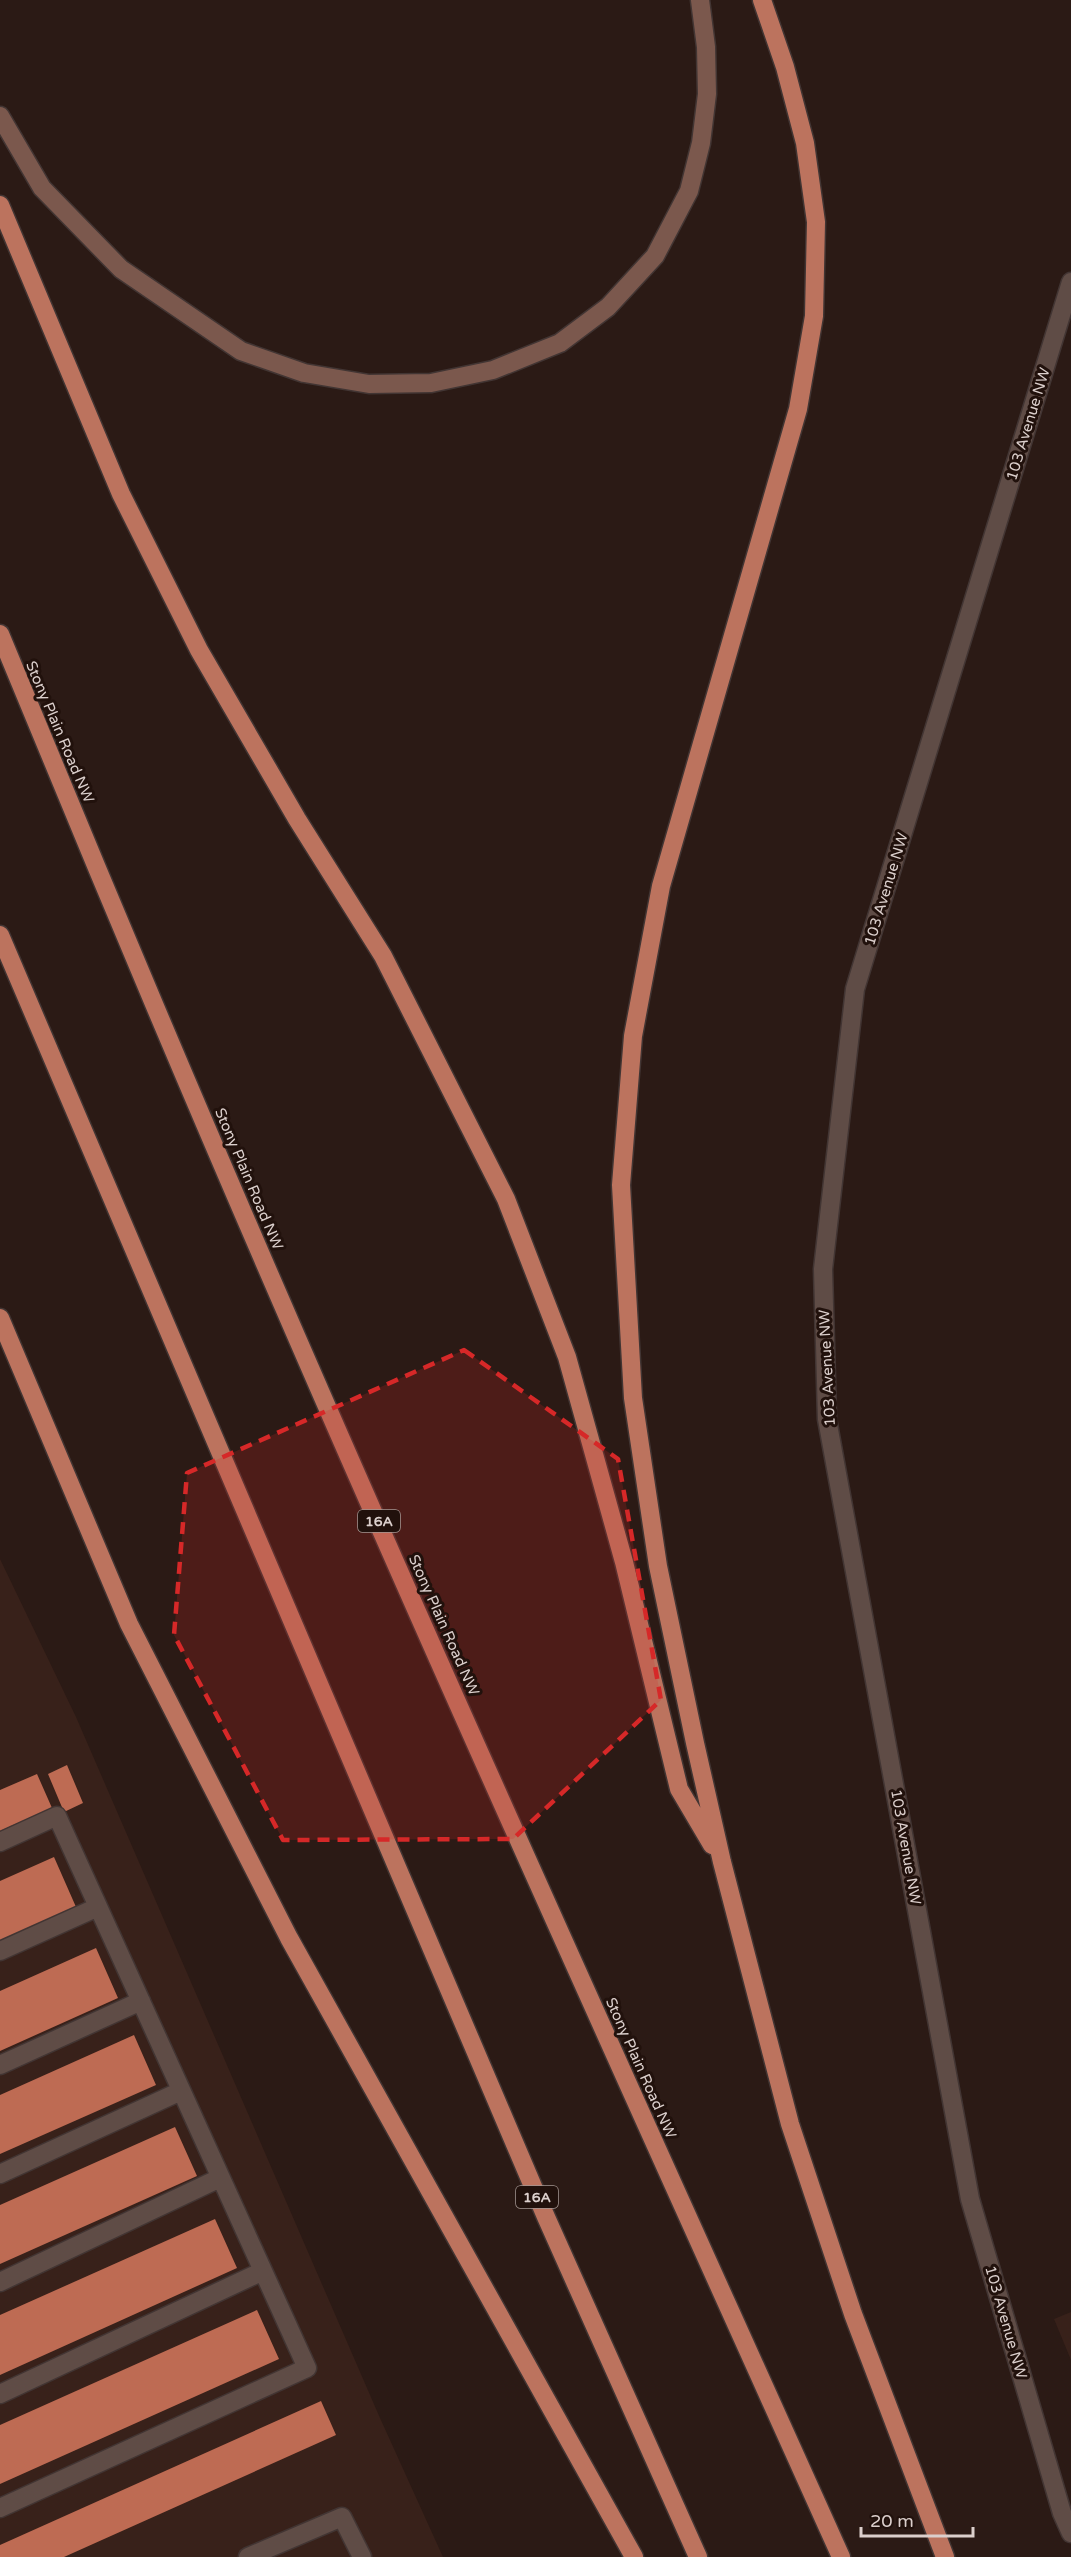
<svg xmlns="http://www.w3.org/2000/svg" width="1071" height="2557" font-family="'Varela Round',sans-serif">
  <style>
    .built { fill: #38211a }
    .building { fill: #be6b53 }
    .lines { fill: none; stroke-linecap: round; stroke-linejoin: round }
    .service-casing { stroke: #423533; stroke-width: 21 }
    .minor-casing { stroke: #423533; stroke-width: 21 }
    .secondary-casing { stroke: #423533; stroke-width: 21 }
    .motorway-casing { stroke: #423533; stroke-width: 21 }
    .service { stroke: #5f4c46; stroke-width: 18 }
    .minor { stroke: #5f4c46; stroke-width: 18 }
    .secondary { stroke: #7b584d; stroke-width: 18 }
    .motorway { stroke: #bc735e; stroke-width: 18 }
    .marked { fill: #d62828; fill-opacity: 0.2; stroke: #d62828; stroke-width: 4.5; stroke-dasharray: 12 8; stroke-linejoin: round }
    .labels { text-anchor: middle; stroke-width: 6; stroke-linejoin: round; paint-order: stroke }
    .shield { fill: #21110c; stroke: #a39692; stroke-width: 1.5 }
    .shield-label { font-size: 14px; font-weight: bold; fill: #dbcfcc }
    .street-label { font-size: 15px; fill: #dbcfcc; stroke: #21110c }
  </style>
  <rect width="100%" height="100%" fill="#2b1a15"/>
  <!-- built -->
  <path class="built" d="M0,1559L76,1717L380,2418L443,2557H0Z
    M1071,2312V2360L1054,2319Z"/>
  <!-- building -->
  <path class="building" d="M67,1765L83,1803L64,1812L48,1774Z
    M37,1774L52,1808L0,1831V1790Z
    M54,1857L76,1907L0,1941V1881Z
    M96,1948L118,1998L0,2051V1991Z
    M134,2035L156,2085L0,2154V2095Z
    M175,2127L197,2176L0,2264V2205Z
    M215,2219L237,2268L0,2375V2315Z
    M257,2310L279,2359L0,2484V2425Z
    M321,2401L336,2435L64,2557H0V2545Z"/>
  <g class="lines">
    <!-- service casing -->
    <g class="service-casing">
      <path id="service" d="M0,1842L57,1816L307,2368L0,2508
        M0,1951L98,1907
        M0,2065L141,2001
        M0,2174L181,2091
        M0,2282L220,2178
        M0,2394L263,2271
        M248,2557L342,2517L362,2557"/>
    </g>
    <!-- minor casing -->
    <g class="minor-casing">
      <path id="minor" d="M1071,282L855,989L823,1269L827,1419L970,2199L1062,2513L1071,2533"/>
    </g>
    <!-- secondary casing -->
    <g class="secondary-casing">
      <path id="secondary" d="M0,116L42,188L121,269L241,351L304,373L369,384L431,383L493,370L560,343L608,307L655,256L689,191L701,143L707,94L706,47L700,0"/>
    </g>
    <!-- motorway casing -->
    <g class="motorway-casing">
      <path id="motorway" d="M762,0L785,67L805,143L816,222L814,316L798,409L661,886L633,1036L621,1185L633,1398L658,1566L695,1743L722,1862L790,2124L853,2314L945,2557
        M0,205L121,494L199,650L297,819L383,956L506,1199L567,1357L624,1562L679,1789L712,1845
        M0,634C51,757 102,881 154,1004C374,1526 609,2041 841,2557
        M0,935L546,2217L698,2557
        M0,1318L129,1624L289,1938L634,2557"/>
    </g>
    <!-- service -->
    <use href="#service" class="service"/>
    <!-- minor -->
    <use href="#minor" class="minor"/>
    <!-- secondary -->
    <use href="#secondary" class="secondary"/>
    <!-- motorway -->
    <use href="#motorway" class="motorway"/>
  </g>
  <!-- marked area -->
  <path class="marked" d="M464,1350L618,1459L661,1700L513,1839L283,1840L174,1635L187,1473Z"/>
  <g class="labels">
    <!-- shield labels -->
    <g class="shield">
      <rect x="358" y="1510" width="42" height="22" rx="4.5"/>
      <rect x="516" y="2186" width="42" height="22" rx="4.5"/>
    </g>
    <g class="shield-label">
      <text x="379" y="1526">16A</text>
      <text x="537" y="2202">16A</text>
    </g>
    <!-- street labels -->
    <g class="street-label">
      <text transform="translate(1028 424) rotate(-73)" y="5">103 Avenue NW</text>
      <text transform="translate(60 732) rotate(67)" y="5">Stony Plain Road NW</text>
      <text transform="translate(886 889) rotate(-73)" y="5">103 Avenue NW</text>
      <text transform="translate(249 1179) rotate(67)" y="5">Stony Plain Road NW</text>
      <text transform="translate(827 1368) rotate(-93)" y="5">103 Avenue NW</text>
      <text transform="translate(444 1625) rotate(66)" y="5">Stony Plain Road NW</text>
      <text transform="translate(906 1847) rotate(80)" y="5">103 Avenue NW</text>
      <text transform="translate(641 2068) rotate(66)" y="5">Stony Plain Road NW</text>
      <text transform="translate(1006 2322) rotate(74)" y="5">103 Avenue NW</text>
    </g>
  </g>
  <!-- scale -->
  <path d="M861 2527v9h112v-9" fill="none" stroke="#dbcfcc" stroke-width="3"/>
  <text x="870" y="2527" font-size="18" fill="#dbcfcc" stroke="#21110c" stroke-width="4.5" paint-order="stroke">20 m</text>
</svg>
